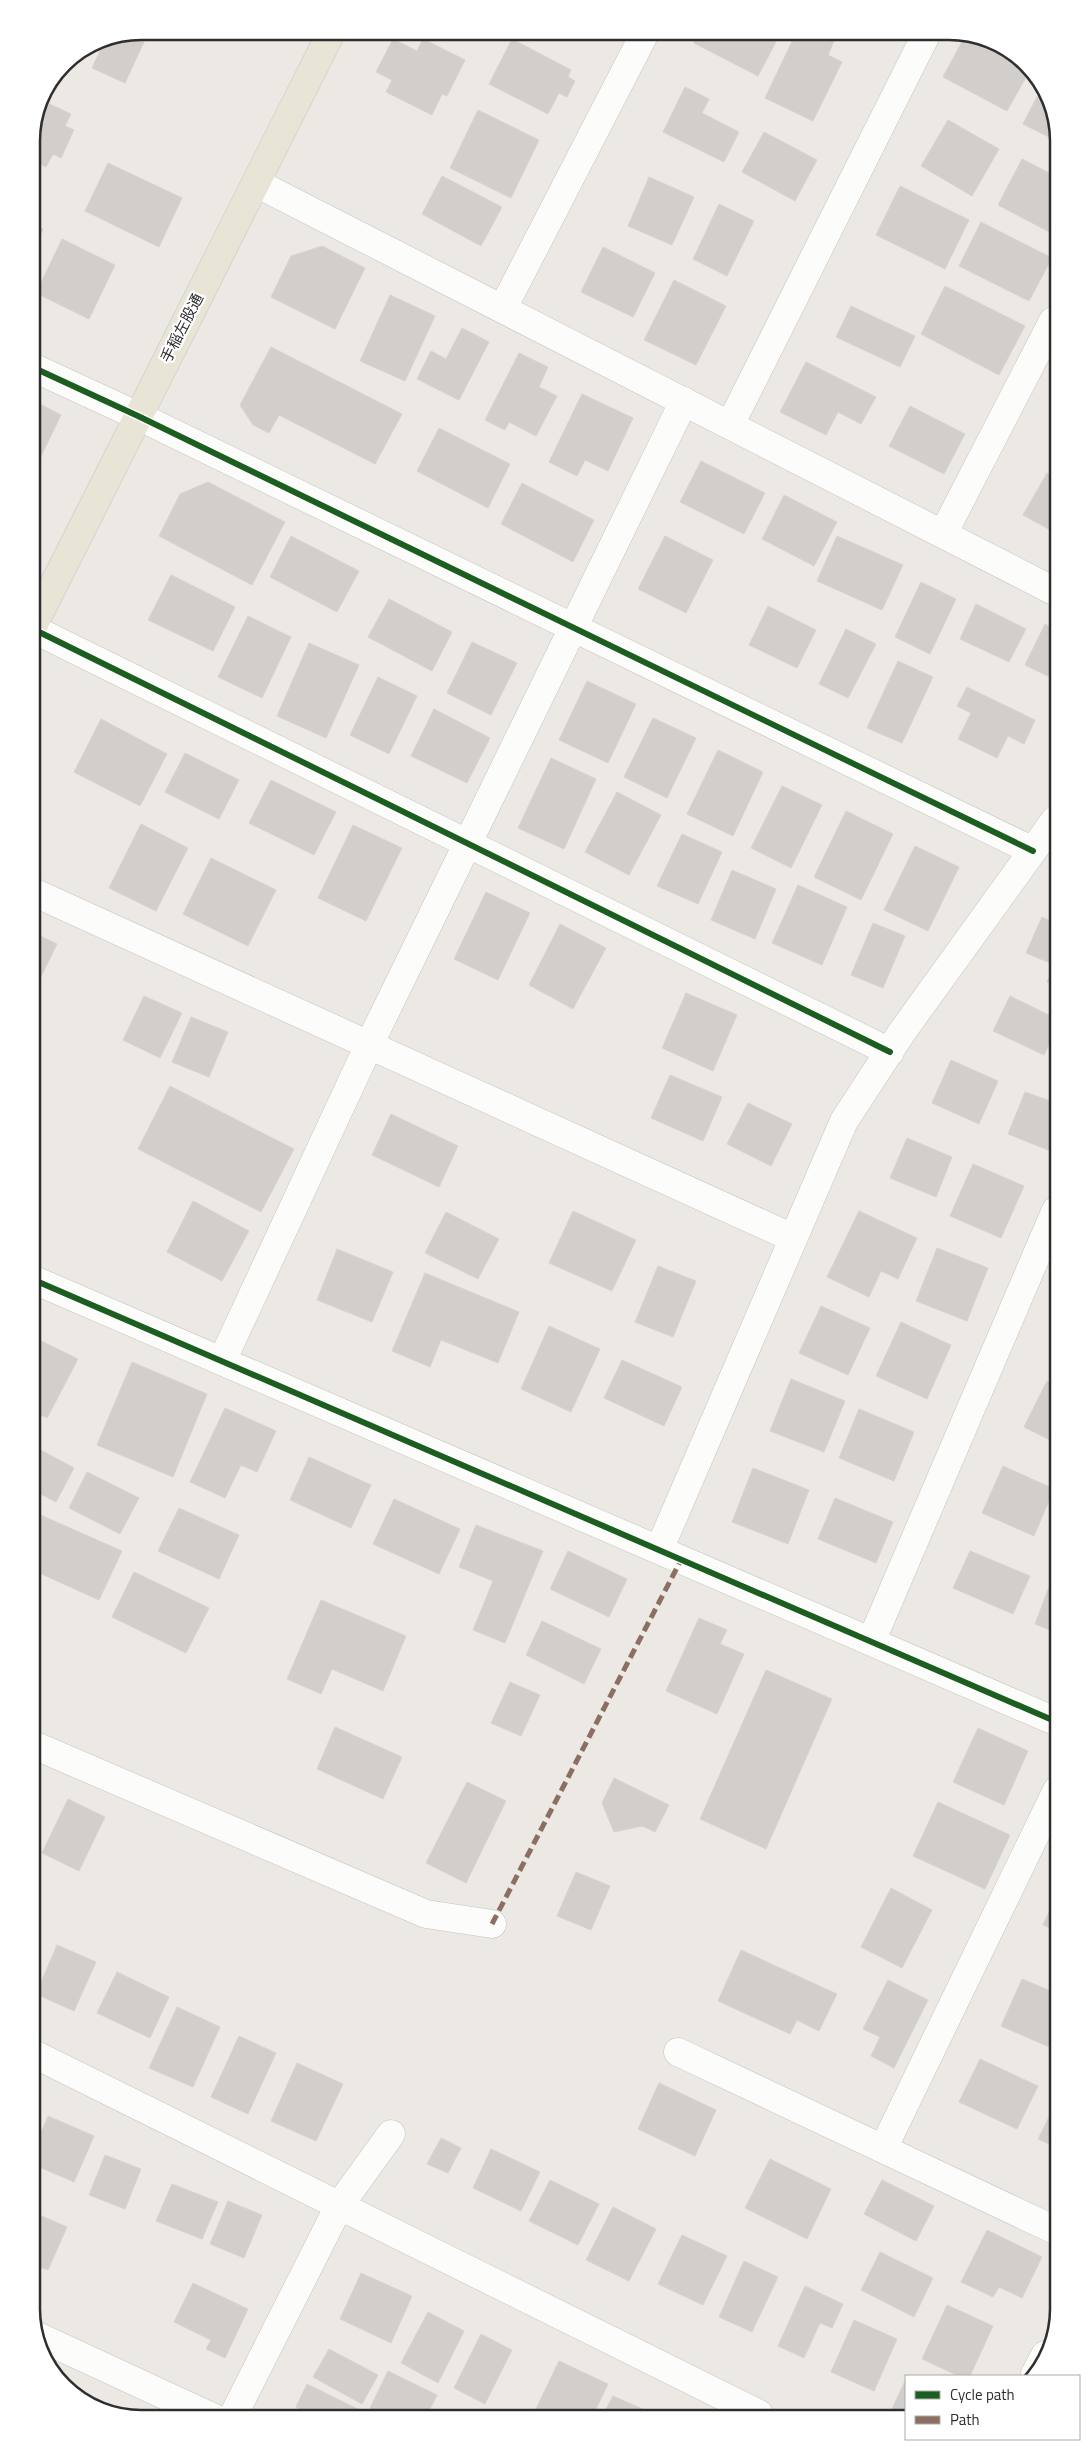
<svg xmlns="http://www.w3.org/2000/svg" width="1090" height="2450" font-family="'Titillium Web','Noto Sans JP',sans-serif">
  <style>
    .building { fill: #d1cecb; stroke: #d7d4d0 }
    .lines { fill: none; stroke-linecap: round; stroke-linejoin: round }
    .minor-casing { stroke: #c5c4c5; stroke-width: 29 }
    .major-casing { stroke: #c6c5c4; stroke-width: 29 }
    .minor { stroke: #fcfcfb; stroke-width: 28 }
    .major { stroke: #e8e4d6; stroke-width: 28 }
    .quiet { stroke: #8d6e63; stroke-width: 5; stroke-dasharray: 10 5; stroke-linecap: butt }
    .cycleway-casing { stroke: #fff; stroke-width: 9 }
    .cycleway { stroke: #1b5e20; stroke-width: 6 }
    .labels { text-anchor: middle; stroke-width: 4.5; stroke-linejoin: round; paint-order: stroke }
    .street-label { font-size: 15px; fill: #2e2e2e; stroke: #fff }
    .rim { fill: none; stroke: #2e2e2e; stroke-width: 2.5 }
  </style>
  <rect width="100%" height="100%" fill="#ece8e4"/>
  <!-- building -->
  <path class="building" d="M141,31H149L125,83L92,68L106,38Z
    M467,31H485L481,39Z
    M700,31H771L779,36L758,76L694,43Z
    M797,31H813L834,41L828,55L842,62L813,121L765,98Z
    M965,36L1029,72L1007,111L943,77Z
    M393,39L417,51L423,39L465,60L447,96L442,94L432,115L386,92L392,80L376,72Z
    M512,39L571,70L568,77L575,81L567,97L559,93L548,114L489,84Z
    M685,87L709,99L702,113L739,132L724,162L663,132Z
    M1041,89L1053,105V139L1023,124Z
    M41,100L71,114L65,126L74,130L61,158L53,154L46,167L32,160L31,134Z
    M478,110L539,140L511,198L450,168Z
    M948,120L999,149L972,196L921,166Z
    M764,132L817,160L795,201L742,172Z
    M1022,159L1053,175V234L998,205Z
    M108,163L182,198L159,247L85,211Z
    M442,176L502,207L481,246L422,214Z
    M649,177L694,197L672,245L628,226Z
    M900,186L969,220L945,269L876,235Z
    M719,204L754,221L727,276L693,259Z
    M981,222L1052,258L1029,301L959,266Z
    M32,224L43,229L32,252Z
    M62,239L115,265L89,319L36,293Z
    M322,246L365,268L335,329L271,297L291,256Z
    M603,247L655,273L633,317L581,292Z
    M674,280L726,306L696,365L644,340Z
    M945,286L1025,326L999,375L921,334Z
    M390,295L435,316L405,381L360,361Z
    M851,306L915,336L900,367L836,337Z
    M462,328L489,342L459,400L417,379L431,351L446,359Z
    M271,347L402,414L375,464L279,415L269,433L253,425L240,405Z
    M519,353L548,367L539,387L557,396L536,436L509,422L505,430L485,420Z
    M806,362L876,397L861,424L838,412L826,435L780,412Z
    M582,394L633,418L608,471L585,460L577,476L549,462Z
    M32,400L61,415L40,458L32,454Z
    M910,406L965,434L944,474L889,446Z
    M439,428L510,464L488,508L417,471Z
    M701,461L765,493L744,534L680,502Z
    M1047,473L1054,476V532L1023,515Z
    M208,482L285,522L252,585L159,536L180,494Z
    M522,483L594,520L573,562L501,524Z
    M784,495L837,522L814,566L762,539Z
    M291,536L359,571L337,612L270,577Z
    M665,536L713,560L686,613L638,589Z
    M837,536L903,565L882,610L817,581Z
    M171,575L235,607L213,651L148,620Z
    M921,582L956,599L930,654L895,637Z
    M389,599L452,632L432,671L368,637Z
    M976,604L1026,629L1009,662L960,639Z
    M768,606L816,630L797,668L749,645Z
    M248,616L291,637L262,698L218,677Z
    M1045,624L1054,629V679L1025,665Z
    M846,629L876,644L848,698L819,684Z
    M472,642L517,663L491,715L447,693Z
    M309,643L359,665L326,738L277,716Z
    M898,661L933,677L902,743L867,728Z
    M378,677L417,696L389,754L350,735Z
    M587,681L636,704L608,763L559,740Z
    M967,687L1035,720L1024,744L1008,736L997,758L958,739L971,713L957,706Z
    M434,709L490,738L467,783L411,756Z
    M653,718L696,738L667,798L624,777Z
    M101,719L167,754L140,806L74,772Z
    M718,750L763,772L733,836L687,814Z
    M185,753L239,780L219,819L165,792Z
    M551,758L596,779L564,849L518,828Z
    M271,780L336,812L314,855L249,823Z
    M782,786L822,805L791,868L751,848Z
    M617,792L661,815L629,875L585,852Z
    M846,811L893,834L861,900L814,877Z
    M141,824L188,848L156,911L109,888Z
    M353,825L402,848L366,921L318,898Z
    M682,834L722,852L698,904L657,886Z
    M915,846L959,867L928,931L884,910Z
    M211,858L276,890L248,946L183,914Z
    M732,870L776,889L755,939L711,920Z
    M798,885L847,907L822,965L772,943Z
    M486,892L530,913L498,980L454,959Z
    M1042,917L1055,923V986L1047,982L1055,965L1026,953Z
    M873,923L905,936L883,988L851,975Z
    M560,924L606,948L573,1009L529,985Z
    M34,933L57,944L34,991Z
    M686,993L737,1015L713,1071L662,1048Z
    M144,996L182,1013L160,1058L123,1040Z
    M1010,996L1055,1018V1032L1044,1055L993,1031Z
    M191,1017L228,1032L209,1077L172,1062Z
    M951,1060L998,1081L979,1124L932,1103Z
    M670,1075L722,1097L703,1141L651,1118Z
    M170,1086L294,1149L261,1212L138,1149Z
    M1025,1092L1056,1103V1145L1053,1152L1008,1134Z
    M748,1103L792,1124L771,1166L727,1144Z
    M391,1114L458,1146L439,1187L372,1155Z
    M907,1138L952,1157L936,1197L890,1178Z
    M973,1164L1024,1186L1001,1238L950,1216Z
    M193,1201L249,1231L222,1281L167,1252Z
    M573,1211L636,1240L612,1291L549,1263Z
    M859,1211L917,1238L898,1279L881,1271L869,1297L827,1277Z
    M446,1212L499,1239L478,1279L425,1253Z
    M937,1248L988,1268L967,1321L916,1301Z
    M337,1249L393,1272L372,1322L317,1300Z
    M658,1266L696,1281L673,1337L635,1322Z
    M425,1273L519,1312L498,1363L441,1340L430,1367L392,1351Z
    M821,1306L870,1328L848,1375L799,1353Z
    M901,1322L951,1345L927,1399L876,1376Z
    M549,1326L600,1349L571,1412L521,1389Z
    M37,1339L78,1359L47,1418L35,1412V1345Z
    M622,1360L682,1387L664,1426L604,1398Z
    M132,1362L207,1394L173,1477L97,1445Z
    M791,1379L845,1401L824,1452L770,1431Z
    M1047,1381L1056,1386V1443L1024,1427Z
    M225,1408L276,1431L257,1472L241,1465L225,1498L190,1482Z
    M859,1409L914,1432L894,1481L839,1458Z
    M35,1447L74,1468L56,1502L35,1491Z
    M309,1457L371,1485L351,1528L290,1500Z
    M1003,1466L1054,1489L1034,1536L982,1513Z
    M753,1468L809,1490L788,1544L732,1522Z
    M87,1472L139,1498L120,1534L69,1508Z
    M835,1498L893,1522L876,1563L818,1539Z
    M394,1499L460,1529L439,1574L373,1544Z
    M179,1508L239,1535L219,1579L158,1551Z
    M36,1513L122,1551L99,1600L35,1571Z
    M476,1525L543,1551L505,1643L473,1630L493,1581L459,1567Z
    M568,1551L627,1579L609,1617L550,1589Z
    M970,1551L1030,1576L1013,1614L953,1588Z
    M134,1572L209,1608L186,1653L112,1617Z
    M1052,1579L1057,1581V1633L1035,1624Z
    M321,1600L406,1636L383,1691L332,1669L321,1694L287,1679Z
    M699,1618L727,1630L720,1644L744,1654L717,1714L666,1691Z
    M542,1621L601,1649L584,1684L526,1655Z
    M766,1670L832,1699L766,1849L700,1819Z
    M510,1682L540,1695L521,1736L491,1723Z
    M335,1727L402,1757L383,1799L317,1769Z
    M978,1728L1028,1751L1004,1805L953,1782Z
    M614,1778L669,1805L655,1832L642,1826L614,1832L602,1803Z
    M467,1782L506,1801L466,1883L426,1863Z
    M68,1799L105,1817L79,1871L42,1853Z
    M938,1802L1010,1835L985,1889L913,1856Z
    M576,1872L610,1886L591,1930L557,1916Z
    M891,1888L932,1910L902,1968L861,1947Z
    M1058,1893V1931L1043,1925Z
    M57,1945L96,1962L74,2011L36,1994Z
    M741,1950L837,1994L819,2031L797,2020L790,2034L718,2001Z
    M117,1972L169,1997L150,2038L97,2013Z
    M1022,1979L1058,1994V2040L1054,2049L1001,2026Z
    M888,1980L928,2000L894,2068L871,2056L880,2037L863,2029Z
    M177,2007L220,2027L193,2087L149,2068Z
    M239,2036L276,2053L248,2114L211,2097Z
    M980,2059L1038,2086L1017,2129L959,2102Z
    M297,2063L343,2084L316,2141L271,2121Z
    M659,2083L716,2110L695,2156L638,2129Z
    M1056,2103L1058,2105V2148L1038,2139Z
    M48,2116L94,2136L74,2182L37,2166V2142Z
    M441,2138L461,2148L448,2173L427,2164Z
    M491,2149L540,2172L521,2211L473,2188Z
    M105,2155L141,2169L125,2209L89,2195Z
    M770,2159L831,2189L807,2239L745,2208Z
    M550,2180L599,2204L578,2245L529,2221Z
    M882,2180L934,2206L916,2241L864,2214Z
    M172,2184L218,2202L202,2239L156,2221Z
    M228,2201L262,2215L244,2258L210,2244Z
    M613,2207L656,2229L629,2281L586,2260Z
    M37,2214L67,2227L48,2270L37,2266Z
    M987,2230L1042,2257L1022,2298L999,2287L993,2297L961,2282Z
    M682,2235L727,2256L703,2305L658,2284Z
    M880,2252L933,2278L914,2317L861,2290Z
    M744,2261L778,2277L752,2332L719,2317Z
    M361,2273L412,2296L391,2343L340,2319Z
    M193,2283L248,2309L225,2358L206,2349L211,2340L174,2322Z
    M805,2286L843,2304L832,2328L820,2323L804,2358L778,2346Z
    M947,2305L993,2326L970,2376H959L922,2359Z
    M428,2312L464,2331L438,2383L401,2363Z
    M854,2320L897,2339L874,2391L831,2372Z
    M481,2334L512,2350L485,2404L454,2388Z
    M329,2349L378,2375L362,2404L313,2377Z
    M559,2361L608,2384L593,2415L540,2416L534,2413Z
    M388,2371L437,2395L426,2417H389L370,2408Z
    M906,2379V2413H890Z
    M307,2384L374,2417H316L296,2407Z
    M613,2396L656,2415H603Z
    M132,2412L144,2418L130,2417Z"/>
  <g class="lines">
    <!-- minor casing -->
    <g class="minor-casing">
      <path id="minor" d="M256,183L1054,591
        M503,308L646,31
        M32,367L138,416L1033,851
        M730,425L928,31
        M943,534L1053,321
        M33,629L890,1052
        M33,892L793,1238
        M34,1280L1057,1722
        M222,1361L369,1045L684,401
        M659,1550L844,1121L902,1032L1055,820
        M871,1642L1056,1210
        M36,1746L426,1914L492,1924
        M678,2052L1059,2232
        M36,2055L759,2414
        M883,2149L1057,1790
        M37,2336L214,2418
        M1035,2374L1045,2355
        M232,2418L339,2206L391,2134"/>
    </g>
    <!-- major casing -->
    <g class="major-casing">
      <path id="major" d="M33,626L332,31"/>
    </g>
    <!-- minor -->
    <use href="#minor" class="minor"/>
    <!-- major -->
    <use href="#major" class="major"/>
    <!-- quiet -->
    <path class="quiet" d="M492,1924L681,1560"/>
    <!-- cycleway casing -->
    <g class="cycleway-casing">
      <path id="cycleway" d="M32,367L138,416L1033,851
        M33,629L890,1052
        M34,1280L1057,1722"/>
    </g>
    <!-- cycleway -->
    <use href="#cycleway" class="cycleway"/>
  </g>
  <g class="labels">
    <!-- street labels -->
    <g class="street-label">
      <text transform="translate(182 328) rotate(-63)" y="5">手稲左股通</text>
    </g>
  </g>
  <!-- crop -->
  <path d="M0 0H1090V2450H0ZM141 40H949A101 101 0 0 1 1050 141V2309A101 101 0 0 1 949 2410H141A101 101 0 0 1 40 2309V141A101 101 0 0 1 141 40Z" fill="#fff" fill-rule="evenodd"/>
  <path class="rim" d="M141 40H949A101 101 0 0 1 1050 141V2309A101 101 0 0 1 949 2410H141A101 101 0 0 1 40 2309V141A101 101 0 0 1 141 40Z"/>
  <!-- legend -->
  <rect x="905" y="2375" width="175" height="65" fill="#ffffff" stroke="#ababab"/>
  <rect x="915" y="2391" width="25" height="8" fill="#1b5e20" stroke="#ababab"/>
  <text x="950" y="2400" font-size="15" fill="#2e2e2e">Cycle path</text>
  <rect x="915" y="2416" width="25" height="8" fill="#8d6e63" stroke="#ababab"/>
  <text x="950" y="2425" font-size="15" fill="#2e2e2e">Path</text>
</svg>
